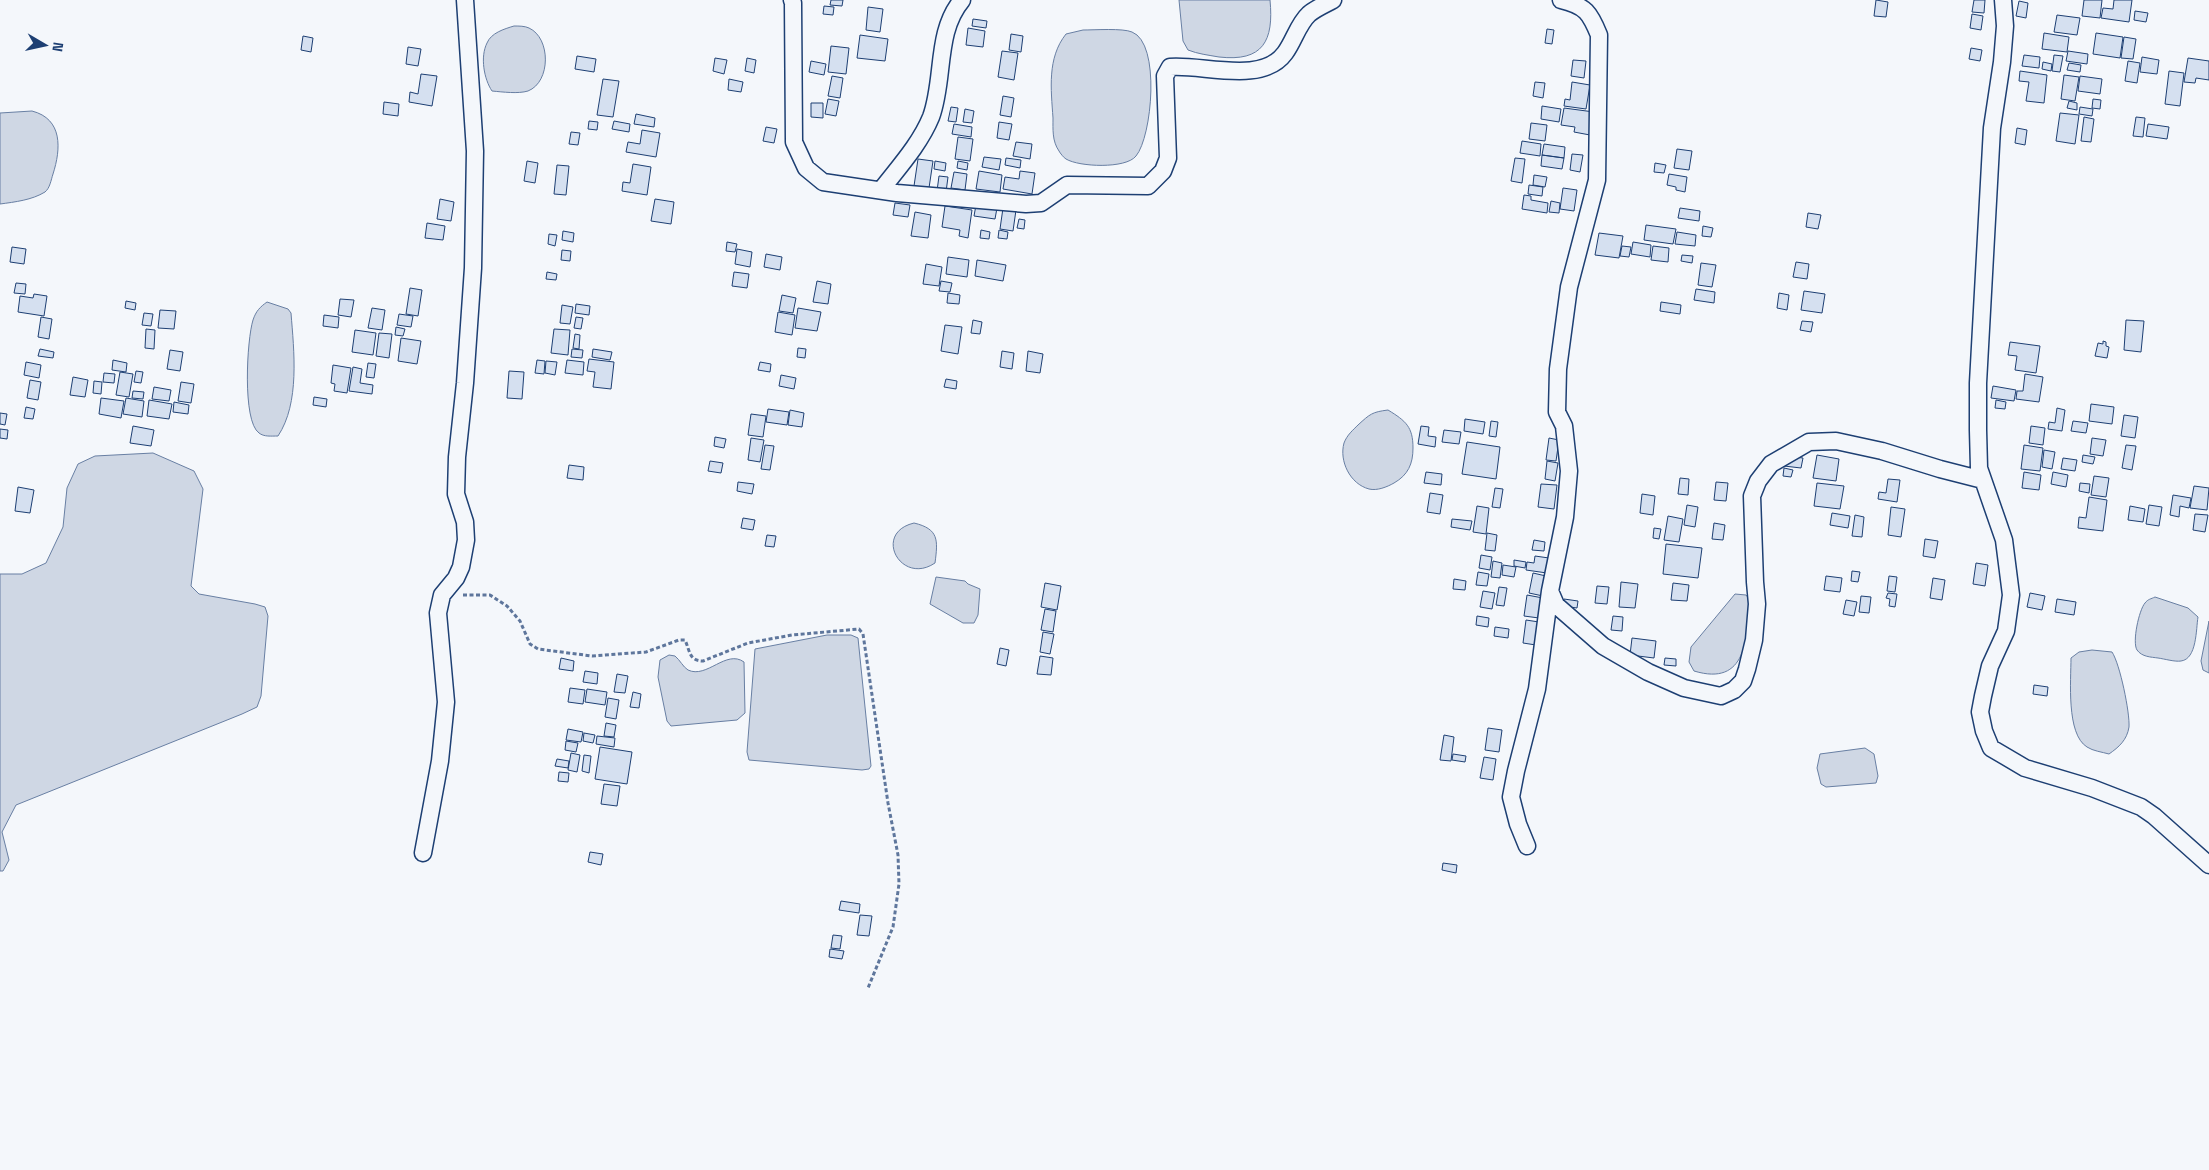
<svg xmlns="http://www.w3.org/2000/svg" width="2209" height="1170" font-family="'Space Grotesk',sans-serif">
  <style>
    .water { fill: #cfd7e4; stroke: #687fa3 }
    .building { fill: #d5e0f0; stroke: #1d3f73 }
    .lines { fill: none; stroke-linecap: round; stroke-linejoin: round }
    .minor-casing { stroke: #1d3f73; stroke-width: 19 }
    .path { stroke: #5e769c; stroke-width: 3; stroke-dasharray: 4 2.5; stroke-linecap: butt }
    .minor { stroke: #f4f7fb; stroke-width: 16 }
  </style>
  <rect width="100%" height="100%" fill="#f4f7fb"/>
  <!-- water -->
  <path class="water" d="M1179,0H1270C1274,41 1263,62 1219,57C1208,55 1198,54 1188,50L1183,41Z
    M514,26C519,26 525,26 529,28C551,38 551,82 528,91C518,94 503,92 492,91C484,79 480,57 487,43C491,33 504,29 514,26Z
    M1083,30C1094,30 1123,28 1132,32C1161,43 1152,137 1136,156C1126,169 1079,167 1066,159C1064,158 1060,153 1059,151C1052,141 1053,129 1053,118C1051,89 1047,58 1066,34Z
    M32,111C63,119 61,149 53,174C51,180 50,188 45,192C32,200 15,202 0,204V113Z
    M267,302L288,309L291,313C294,351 300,403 278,436C271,436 264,437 259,433C242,421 247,339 253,320C256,311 260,307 267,302Z
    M1388,410C1406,421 1413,427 1413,448C1413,464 1408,475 1394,483C1387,487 1377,491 1369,489C1350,484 1339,461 1344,443C1347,435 1353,430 1358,425C1370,414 1372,412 1388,410Z
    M153,453L194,471L203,489L191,586L199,594L255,604L265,607L268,616L261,696L257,707L242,714L16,805L2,832L9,860L3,871H0V574H22L46,563L63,527L67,488L78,464L95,456Z
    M914,523C939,529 938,540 935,563C901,586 872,533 914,523Z
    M936,577L965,581L968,584L980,589L978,615L974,623H963L930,604Z
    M1735,594L1746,595L1750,600C1747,638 1747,687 1694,671L1689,662L1691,647Z
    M2155,597L2188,608L2198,617C2196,629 2197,659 2181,661C2175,662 2165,659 2158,658C2151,657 2142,657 2137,650C2132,642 2139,610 2145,603C2148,599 2151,599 2155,597Z
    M2209,621V673L2203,670L2201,661Z
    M827,635H851L858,638L871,766L869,769L862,770L749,760L747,752L755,649Z
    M2092,650L2112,652C2120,664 2130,713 2129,727C2127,740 2119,747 2109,754C2102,752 2093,751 2087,747C2066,734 2071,680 2071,658L2079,652Z
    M669,655L675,656C680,660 683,667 688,670C707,679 726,649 744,662L745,713L737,720L671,726L667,721L658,677L660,660Z
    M1865,748L1874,754L1878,776L1876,783L1826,787L1821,784L1817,768L1820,754Z"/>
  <!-- building -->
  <path class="building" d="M831,0H843L842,6L830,5Z
    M1876,0L1888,2L1886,17L1874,16Z
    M1974,0H1985L1984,13L1972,12Z
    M2084,0H2102L2100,18L2082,16Z
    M2114,0H2132L2129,22L2101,18L2103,8L2113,9Z
    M2019,1L2028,3L2026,18L2016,16Z
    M824,6L834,7L833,15L823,14Z
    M868,7L883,9L880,32L866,30Z
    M2135,11L2148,13L2146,22L2134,20Z
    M1972,14L1983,16L1981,30L1970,28Z
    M2057,15L2080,18L2077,35L2054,32Z
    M973,19L987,21L986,28L972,26Z
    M968,28L985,31L983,47L966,45Z
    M1547,29L1554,30L1552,44L1545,43Z
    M2044,33L2069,37L2067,52L2042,49Z
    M2096,33L2123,37L2120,58L2093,54Z
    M1011,34L1023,36L1021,52L1009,50Z
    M860,35L888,39L885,61L857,58Z
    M303,36L313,38L311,52L301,50Z
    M2124,37L2136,39L2133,59L2121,58Z
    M831,46L849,48L846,74L828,72Z
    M408,47L421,49L418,66L406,64Z
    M1971,48L1982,50L1980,61L1969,59Z
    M1002,51L1018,53L1014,80L998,77Z
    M2068,51L2088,54L2087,64L2066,61Z
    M2024,55L2040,57L2039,68L2022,66Z
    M2054,55L2063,56L2060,72L2052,71Z
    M577,56L596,59L594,72L575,69Z
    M2142,57L2159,60L2157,74L2140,72Z
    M715,58L727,60L724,74L713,71Z
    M747,58L756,60L754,73L745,71Z
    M2188,58L2209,61V80L2196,78L2195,83L2184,82Z
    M1573,60L1586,61L1584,78L1571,76Z
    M811,61L826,64L824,75L809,72Z
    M2128,61L2140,63L2137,83L2125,81Z
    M2043,62L2052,64L2051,71L2042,69Z
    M2069,63L2081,65L2080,72L2067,70Z
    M2020,71L2047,75L2044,103L2026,101L2029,82L2019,81Z
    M2169,71L2184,73L2180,106L2165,104Z
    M421,74L437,76L432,106L409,102L410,92L418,94Z
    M2064,75L2079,77L2075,101L2061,99Z
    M832,76L843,78L840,98L828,96Z
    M2080,76L2102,79L2100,94L2078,91Z
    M603,79L619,81L613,117L597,115Z
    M729,79L743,82L741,92L728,90Z
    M1535,82L1545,83L1543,98L1533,96Z
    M1572,82L1590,85L1586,109L1564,106L1565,99L1570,100Z
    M1003,96L1014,98L1011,117L1000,115Z
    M828,99L839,101L836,116L825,114Z
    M2093,99L2101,100L2100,109L2092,108Z
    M2069,101L2077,103V110L2067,108Z
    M384,102L399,104L398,116L383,114Z
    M811,103H823V118L811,117Z
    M1542,106L1561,109L1559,122L1541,119Z
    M951,107L958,108L956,122L948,121Z
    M2080,107L2093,109L2092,116L2079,114Z
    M1564,108L1594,112L1590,135L1574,132L1575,127L1561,125Z
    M965,109L974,111L972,123L963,122Z
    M2060,113L2079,115L2075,144L2056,141Z
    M636,114L655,118L654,127L634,124Z
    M2084,117L2094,119L2091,142L2081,141Z
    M2136,117L2145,118L2143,137L2133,136Z
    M589,121L598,122L597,130L588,129Z
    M614,121L630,124L629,132L612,129Z
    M999,122L1012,124L1009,140L997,138Z
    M1531,123L1547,125L1545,141L1529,139Z
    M954,124L972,127L971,137L952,134Z
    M2148,124L2169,127L2167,139L2146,136Z
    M766,127L777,129L774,143L763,141Z
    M2017,128L2027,130L2025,145L2015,143Z
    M642,130L660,133L656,157L626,152L628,142L640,144Z
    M571,132L580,133L578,145L569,144Z
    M958,137L973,139L970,161L955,159Z
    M1522,141L1541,144L1540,156L1520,153Z
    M1016,142L1032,144L1030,159L1013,156Z
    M1544,144L1565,147L1564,158L1542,155Z
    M1677,149L1692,151L1689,170L1674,168Z
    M1572,154L1583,155L1580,172L1570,170Z
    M1542,155L1564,158L1562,169L1541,166Z
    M984,157L1001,159L999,170L982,167Z
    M1006,158L1021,160L1020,168L1005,165Z
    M1515,158L1525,159L1522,183L1511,181Z
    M918,159L933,161L929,188L914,186Z
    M527,161L538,163L535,183L524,181Z
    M935,161L946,163L945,171L934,169Z
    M958,161L968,163L967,170L957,168Z
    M1655,163L1666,165L1664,173L1654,172Z
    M633,164L651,167L647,195L622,191L623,182L630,183Z
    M557,165L569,166L566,195L554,194Z
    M979,171L1002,175L1000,192L976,189Z
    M1020,171L1035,173L1032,194L1003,189L1005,177L1019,179Z
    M954,172L967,174L965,190L951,188Z
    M1669,174L1687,177L1685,192L1676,190V187L1667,185Z
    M1534,175L1547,177L1545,187L1533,185Z
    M939,176L948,177L946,192L937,191Z
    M1529,185L1543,187L1542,196L1528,194Z
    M1563,188L1577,190L1574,211L1560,209Z
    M1524,195L1531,196V200L1548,203L1547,213L1522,209Z
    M440,199L454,202L451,221L437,219Z
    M655,199L674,202L671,224L651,221Z
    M1551,201L1560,203L1559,213L1549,212Z
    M895,203L910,205L908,217L893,215Z
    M976,205L997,208L995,219L974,216Z
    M945,206L972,210L968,238L959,236L960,230L942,227Z
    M1003,208L1016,210L1013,231L1000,229Z
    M1680,208L1700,211L1699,221L1678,218Z
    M915,212L931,215L928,238L911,236Z
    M1808,213L1821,215L1818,229L1806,227Z
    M1019,219L1025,220L1024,229L1017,228Z
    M427,223L445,226L443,240L425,238Z
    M1646,225L1676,229L1673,244L1644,240Z
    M1703,226L1713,228L1711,237L1702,236Z
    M981,230L990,232L989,239L980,238Z
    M999,230L1008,232L1007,239L998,238Z
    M563,231L574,233L573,242L562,240Z
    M1677,232L1696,235L1695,246L1675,244Z
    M1599,233L1623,236L1619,258L1595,255Z
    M549,234L557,235L555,246L548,244Z
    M727,242L737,244L735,252L726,251Z
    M1633,242L1651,245L1650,257L1631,254Z
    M1622,246L1631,247L1629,257L1620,256Z
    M1653,246L1669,248L1668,262L1651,260Z
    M12,247L26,249L24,264L10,262Z
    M737,249L752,252L750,267L735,264Z
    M562,250L571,251L570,261L561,260Z
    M766,254L782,257L780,270L764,267Z
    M1682,255L1693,256L1692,263L1681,261Z
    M948,257L969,260L967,277L946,274Z
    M977,260L1006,265L1003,281L975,276Z
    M1796,262L1809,264L1807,279L1793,277Z
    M1701,263L1716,265L1712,287L1698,285Z
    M926,264L942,267L939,286L923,284Z
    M547,272L557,274L556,280L546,279Z
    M734,272L749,274L747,288L732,286Z
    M817,281L831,284L828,304L813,302Z
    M941,281L952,283L950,292L939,291Z
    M16,283L26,284L25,294L14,293Z
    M410,288L422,290L418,316L406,314Z
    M1696,289L1715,292L1714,303L1694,300Z
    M1804,291L1825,294L1822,313L1801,310Z
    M948,293L960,295L959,304L947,303Z
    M1779,293L1789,295L1787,310L1777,308Z
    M34,294L47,296L44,316L18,312L20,296L33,298Z
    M782,295L796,298L793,313L779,311Z
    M340,299L354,300L351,317L338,315Z
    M126,301L136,303L135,310L125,308Z
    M1661,302L1681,305L1680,314L1660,311Z
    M576,304L590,306L589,315L575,313Z
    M562,305L573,307L570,324L560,323Z
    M372,308L385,310L382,330L368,328Z
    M798,308L821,312L817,331L795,328Z
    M160,310L176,311L174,329L158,328Z
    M778,312L795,315L792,335L775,332Z
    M144,313L153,314L151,326L142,325Z
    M399,314L413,316L411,327L397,325Z
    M324,315L339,317L338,328L323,326Z
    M41,317L52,319L49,339L38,337Z
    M576,317L583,318L581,329L574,328Z
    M973,320L982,322L980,334L971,333Z
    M2126,320L2144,321L2141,352L2124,350Z
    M1802,321L1813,322L1811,332L1800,330Z
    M945,325L962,327L958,354L941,351Z
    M396,327L405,329L403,336L395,335Z
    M146,329L155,330L154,349L145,348Z
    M554,329L570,330L568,355L551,353Z
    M355,330L376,333L373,355L352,352Z
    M379,333L392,334L389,358L376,356Z
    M575,334L580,335L579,349L573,348Z
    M401,338L421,341L417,364L398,361Z
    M2103,341L2106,342V346L2109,347L2107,358L2095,356L2098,343L2103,344Z
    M2010,342L2040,346L2036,373L2015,370L2017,356L2008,355Z
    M798,348L806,349L805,358L797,357Z
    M40,349L54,352L53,358L38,356Z
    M572,349L583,350L582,358L571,357Z
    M593,349L612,352L610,360L592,357Z
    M170,350L183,352L180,371L167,369Z
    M1002,351L1014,353L1012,369L1000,367Z
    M1028,351L1043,354L1040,373L1026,371Z
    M589,359L614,362L611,389L593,387L595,372L587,371Z
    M113,360L127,363L126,372L112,370Z
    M537,360L545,361L544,374L535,373Z
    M567,360L584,362L583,375L565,373Z
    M546,361L557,362L555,375L545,373Z
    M26,362L41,365L39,378L24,375Z
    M760,362L771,364L770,372L758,370Z
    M368,363L376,364L374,378L366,377Z
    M333,365L351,368L347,393L334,391L335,384L331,383Z
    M353,367L362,369L360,383L373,385L372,394L349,391Z
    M136,371L143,372L141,383L134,382Z
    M509,371L524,372L522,399L507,398Z
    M120,372L133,374L129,397L116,395Z
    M104,373L115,374L114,383L103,382Z
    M2025,374L2043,377L2039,402L2016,399L2017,391H2023Z
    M781,375L796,378L794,389L779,386Z
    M73,377L88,380L85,397L70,395Z
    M946,379L957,381L956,389L944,387Z
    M30,380L41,382L38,400L27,398Z
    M94,381L102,382L101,394L93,393Z
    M181,382L194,384L191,403L178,401Z
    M1993,386L2016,390L2014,401L1991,398Z
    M154,387L171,390L169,401L152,399Z
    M133,391L144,392L143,399L132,398Z
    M314,397L327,399L326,407L313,405Z
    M101,398L124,401L121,418L99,414Z
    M126,398L144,401L142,417L123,414Z
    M149,400L172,404L169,419L147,416Z
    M1996,400L2006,402L2005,409L1995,408Z
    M174,402L189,405L188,414L173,412Z
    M2091,404L2114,407L2112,424L2089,421Z
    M26,407L35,409L33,419L24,418Z
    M2057,408L2065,410L2062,431L2048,429L2049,422L2055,423Z
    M768,409L789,412L787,425L766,422Z
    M790,410L804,413L802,427L788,425Z
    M0,413L7,414L5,425L0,424Z
    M751,414L766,416L763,437L748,435Z
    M2124,415L2138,417L2135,438L2121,436Z
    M1465,419L1485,422L1483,434L1464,431Z
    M1491,421L1498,422L1496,437L1489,436Z
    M2073,421L2088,423L2086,433L2071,431Z
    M133,426L154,430L151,446L130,443Z
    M1421,426L1429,427L1428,436L1436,437L1435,447L1418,444Z
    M2031,426L2045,428L2043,445L2029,443Z
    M0,429L8,430L7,439L0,438Z
    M1444,430L1461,432L1459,444L1442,442Z
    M715,437L726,439L724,448L714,446Z
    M751,438L764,440L760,462L748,460Z
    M1549,438L1559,440L1556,461L1546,460Z
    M2092,438L2106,440L2103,456L2090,454Z
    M1467,442L1500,447L1496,479L1462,474Z
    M765,445L774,446L770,470L761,469Z
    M2024,445L2043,448L2040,471L2021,469Z
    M2126,445L2136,446L2132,470L2122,468Z
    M2044,450L2055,452L2052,469L2042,467Z
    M1817,455L1839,459L1836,481L1813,478Z
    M2083,455L2095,457L2093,464L2082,462Z
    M1786,456L1803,458L1801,468L1784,466Z
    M2063,458L2077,460L2075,471L2061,469Z
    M710,461L723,463L721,473L708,471Z
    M1547,461L1558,463L1555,481L1545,479Z
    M569,465L584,467L583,480L567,478Z
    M1784,468L1793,470L1791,477L1783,476Z
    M1426,472L1442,474L1441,485L1424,483Z
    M2024,472L2041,475L2039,490L2022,488Z
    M2053,472L2068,475L2066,487L2051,484Z
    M2094,476L2109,478L2106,497L2091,495Z
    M1680,478L1689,479L1688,495L1678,494Z
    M1888,479L1900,480L1897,502L1878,499L1879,492L1886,493Z
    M738,482L754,484L752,494L737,491Z
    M1716,482L1728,483L1726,501L1714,500Z
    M1817,483L1844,486L1840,509L1814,506Z
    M2080,483L2090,484L2089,493L2079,491Z
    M1541,484L1557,485L1554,509L1538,507Z
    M2194,486L2209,488L2207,510L2190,508Z
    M18,487L34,490L30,513L15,511Z
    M1495,488L1503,489L1500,508L1492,507Z
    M1430,493L1443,495L1440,514L1427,512Z
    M1642,494L1655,496L1653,515L1640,513Z
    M2173,495L2191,498L2189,508L2180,506L2179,517L2170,515Z
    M2089,497L2107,500L2103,531L2078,528L2079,517L2086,518Z
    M1687,505L1698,507L1695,527L1684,525Z
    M2149,505L2162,507L2159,526L2146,524Z
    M1477,506L1489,508L1486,534L1473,532Z
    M2130,506L2145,509L2143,522L2128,520Z
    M1891,507L1905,509L1901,537L1888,535Z
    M1832,513L1850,516L1848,528L1830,525Z
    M2195,514L2208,515L2205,532L2193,530Z
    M1855,515L1864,517L1862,537L1852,536Z
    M1668,516L1683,519L1679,542L1664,540Z
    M743,518L755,520L753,530L741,528Z
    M1452,519L1472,521L1470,530L1451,527Z
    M1714,523L1725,525L1723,540L1712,539Z
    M1654,528L1661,529L1659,539L1653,538Z
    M1487,533L1497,535L1495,551L1485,550Z
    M767,535L776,536L774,547L765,546Z
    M1925,539L1938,541L1935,558L1923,556Z
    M1534,540L1545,542L1544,551L1532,550Z
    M1666,544L1702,548L1698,578L1663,574Z
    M1481,555L1492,557L1490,570L1479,568Z
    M1535,556L1549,558L1547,573L1526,570L1527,562L1534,563Z
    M1514,560L1526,562L1525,568L1514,566Z
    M1493,561L1502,563L1500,578L1491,577Z
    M1976,563L1988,565L1985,586L1973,584Z
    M1503,565L1516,567L1514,577L1502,575Z
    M1852,571L1860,572L1858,582L1851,581Z
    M1478,572L1489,574L1487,586L1476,585Z
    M1533,573L1546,576L1543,596L1529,593Z
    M1826,576L1842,578L1840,592L1824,590Z
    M1889,576L1897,577L1895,592L1887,591Z
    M1933,578L1945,580L1942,600L1930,598Z
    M1454,579L1466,581L1465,590L1453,589Z
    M1621,582L1638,584L1635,608L1619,607Z
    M1045,583L1061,586L1057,610L1041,607Z
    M1673,583L1689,585L1687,601L1671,600Z
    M1597,586L1609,587L1607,604L1595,603Z
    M1499,587L1507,588L1504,606L1496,605Z
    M1483,591L1495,593L1492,609L1480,607Z
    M1888,593L1897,594L1895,607L1889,606L1890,599L1886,598Z
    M2030,593L2045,596L2042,610L2027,607Z
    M1527,595L1543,598L1539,618L1524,616Z
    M1861,596L1871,597L1869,613L1859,612Z
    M1564,599L1578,601L1577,608L1563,606Z
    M2057,599L2076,602L2074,615L2055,612Z
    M1846,600L1857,602L1854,616L1843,614Z
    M1045,609L1056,611L1053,632L1041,630Z
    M1477,616L1489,618L1488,627L1476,625Z
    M1613,616L1623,617L1622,631L1611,630Z
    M1526,620L1539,622L1536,645L1523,643Z
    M1495,627L1509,629L1508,638L1494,636Z
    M1043,632L1054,634L1050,654L1040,652Z
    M1632,638L1656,641L1654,658L1630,655Z
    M1000,648L1009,650L1006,666L997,664Z
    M1040,656L1053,658L1051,675L1037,674Z
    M561,658L574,661L573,671L559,669Z
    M1665,658L1676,659V666L1664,665Z
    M585,671L598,673L597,684L583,682Z
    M617,674L628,676L625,693L614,692Z
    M2034,685L2048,687L2047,696L2033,694Z
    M570,688L585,690L583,704L568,702Z
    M587,689L607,692L605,705L585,702Z
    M633,692L641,694L639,708L630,707Z
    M608,698L619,700L616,719L605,717Z
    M606,723L616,725L614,737L604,736Z
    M1488,728L1502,730L1499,752L1485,750Z
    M568,729L583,732L581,742L566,740Z
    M584,733L595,735L593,743L583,741Z
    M1444,735L1454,737L1451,761L1440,760Z
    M597,736L615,738L614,747L596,744Z
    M566,741L578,743L576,752L565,750Z
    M600,747L632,752L627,784L595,779Z
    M571,753L580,755L577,772L568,770Z
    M1453,754L1466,756L1465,762L1452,760Z
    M584,755L591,756L589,773L582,771Z
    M1484,757L1496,759L1493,780L1480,778Z
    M557,759L569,761L568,768L555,766Z
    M559,772L569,773L568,782L558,781Z
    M604,784L620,786L617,806L601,804Z
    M590,852L603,854L601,865L588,862Z
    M1443,863L1457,865L1456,873L1442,870Z
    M841,901L860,904L859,913L839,910Z
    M860,915L872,916L869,936L857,935Z
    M833,935L842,936L840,949L831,948Z
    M830,949L844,951L842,959L829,957Z"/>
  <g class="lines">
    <!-- minor casing -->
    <g class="minor-casing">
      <path id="minor" d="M792,0L793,3L794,142L806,168L823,182L897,193L1026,204L1041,203L1067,185L1148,186L1163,171L1168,158L1165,76L1170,67C1203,64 1262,85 1285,53C1294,41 1298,24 1309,14C1316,8 1326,4 1333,0
        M1561,0C1586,6 1590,13 1599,35L1597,180L1569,287L1558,369L1557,412L1564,426L1569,471L1565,517L1550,591L1556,605L1603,646L1648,672L1684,688L1721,696L1734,690L1743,681L1747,669L1754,640L1757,604L1755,582L1752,496L1758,481L1771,464L1809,442L1836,441L1882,451L1940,469L1983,480
        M2003,0L2005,26L2002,62L1992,128L1978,383V430L1979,468L2004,540L2011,595L2006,631L1990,666L1983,696L1980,712L1984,731L1991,748L2025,768L2092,788L2141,807L2154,816L2209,865
        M881,190C898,168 920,144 931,117C945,79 935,32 962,0
        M1527,846L1518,824L1511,797L1516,771L1537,689L1550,591
        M423,853L440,761L446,702L438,613L442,595L456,578L461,567L466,540L465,522L456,494L457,457L465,383L473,268L475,151L465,0"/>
    </g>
    <!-- path -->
    <path class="path" d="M463,595H490L507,606L520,621L530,644L538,649L592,656L646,652L679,640H685C690,651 689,661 703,661L748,643L792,635L859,629L863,634L888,803L898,855L899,884L893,927L868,988"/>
    <!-- minor -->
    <use href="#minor" class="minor"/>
  </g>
  <!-- north arrow -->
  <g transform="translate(45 45) rotate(99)" stroke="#f4f7fb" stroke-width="4" paint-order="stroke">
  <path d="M0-4L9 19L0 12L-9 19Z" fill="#1d3f73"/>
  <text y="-8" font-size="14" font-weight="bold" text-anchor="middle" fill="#1d3f73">N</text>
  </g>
</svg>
